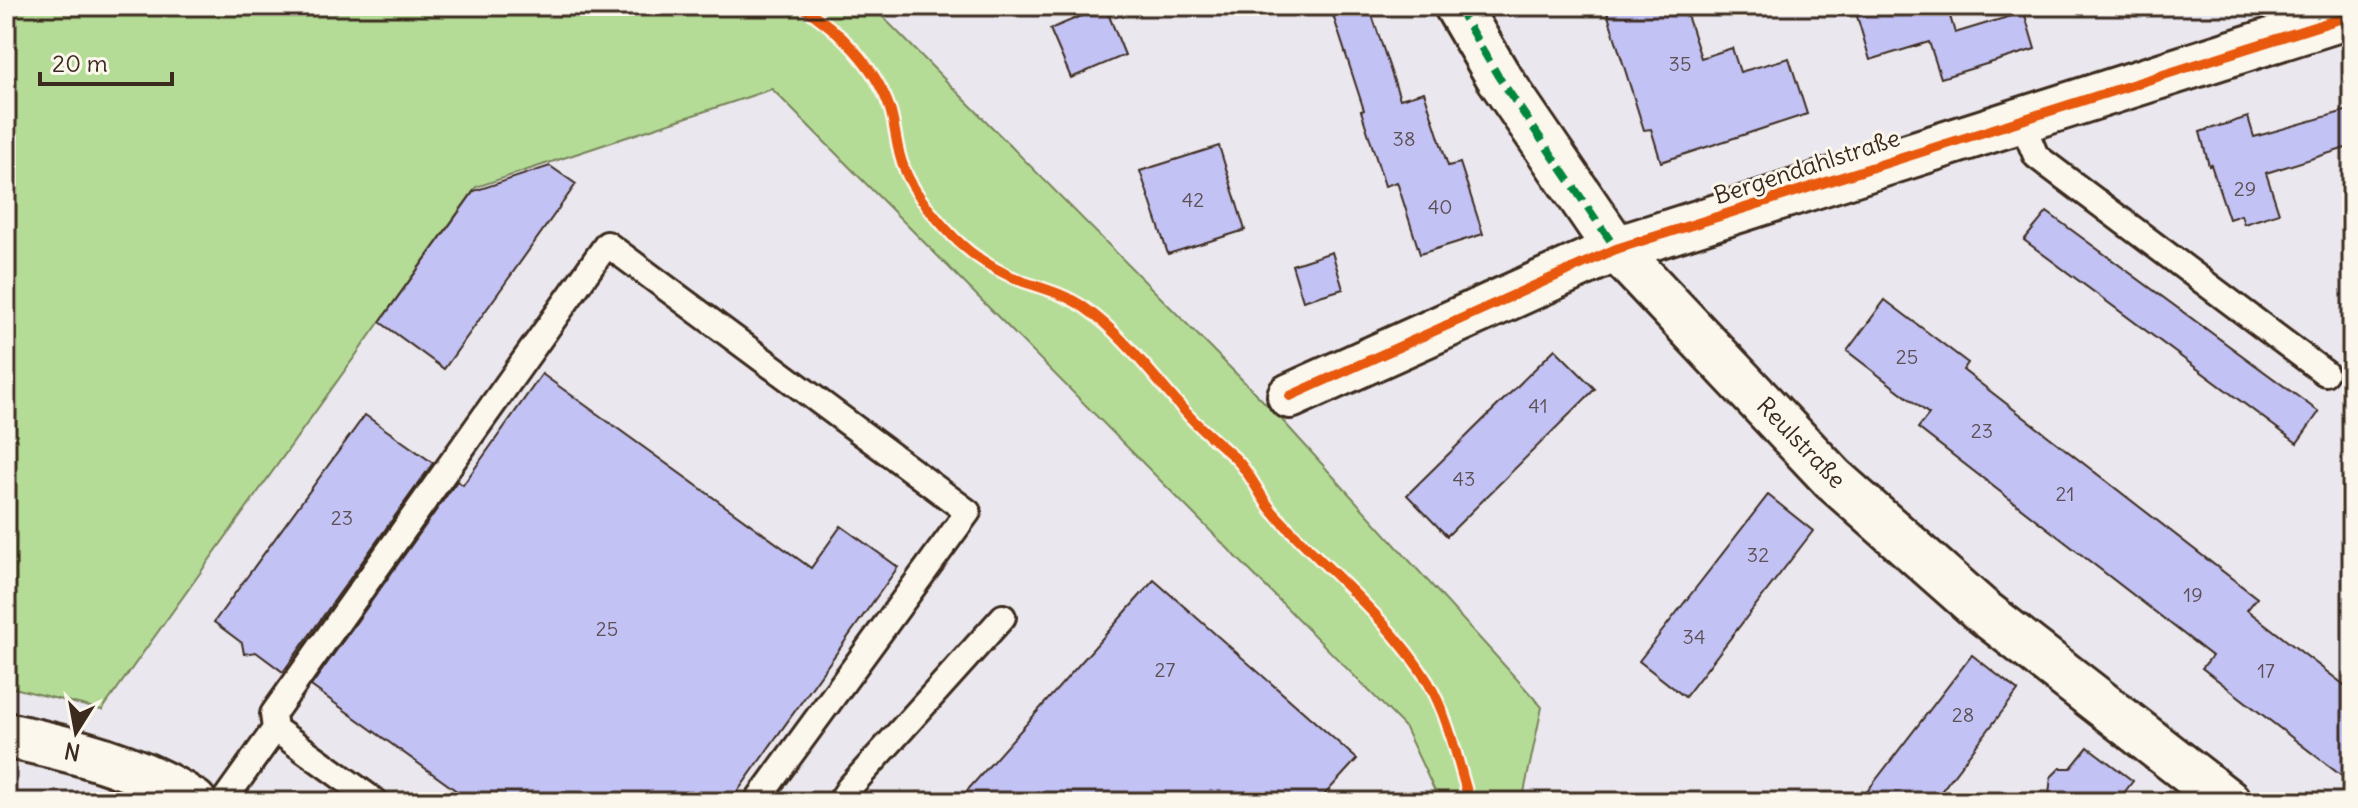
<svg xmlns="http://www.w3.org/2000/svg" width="2358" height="808" font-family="Delius,sans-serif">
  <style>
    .green { fill: #b5dc97; stroke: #78835a; stroke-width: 2 }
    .building { fill: #c2c2f4; stroke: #3b2a1e; stroke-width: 2 }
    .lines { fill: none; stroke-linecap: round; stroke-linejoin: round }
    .lane-casing { stroke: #3b2a1e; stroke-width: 30 }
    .street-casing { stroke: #3b2a1e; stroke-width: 50 }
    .lane { stroke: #fbf7ec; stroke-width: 24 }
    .street { stroke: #fbf7ec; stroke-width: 44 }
    .quiet { stroke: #00873e; stroke-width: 8; stroke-dasharray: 16 8; stroke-linecap: butt }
    .cycleway-casing { stroke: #fbf7ec; stroke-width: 15 }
    .cycleway { stroke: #e8590c; stroke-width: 10 }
    .labels { text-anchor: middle; stroke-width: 6; stroke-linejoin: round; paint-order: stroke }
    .number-label { font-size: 20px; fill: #5d5054 }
    .street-label { font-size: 24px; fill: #3b2a1e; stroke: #fbf7ec }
  </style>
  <rect width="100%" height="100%" fill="#eae7ee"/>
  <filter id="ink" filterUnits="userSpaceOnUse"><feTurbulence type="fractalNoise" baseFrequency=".0125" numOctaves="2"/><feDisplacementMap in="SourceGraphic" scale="16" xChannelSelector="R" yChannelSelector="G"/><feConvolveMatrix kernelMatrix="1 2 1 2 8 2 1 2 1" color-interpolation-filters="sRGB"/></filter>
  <g filter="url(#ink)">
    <!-- green -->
    <path class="green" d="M6,6H872L1283,421L1542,707L1522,802H1440L1404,726L772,89L476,187L102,710L6,686Z"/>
    <!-- building -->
    <path class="building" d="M1105,6L1125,55L1071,78L1050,29Z
      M1330,6H1369L1400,99L1424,92L1448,166L1460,163L1483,234L1420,254L1397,182L1385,186L1361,111L1364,110Z
      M1605,6H1684L1701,58L1732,48L1740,72L1789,58L1807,114L1661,162L1651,129L1644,130Z
      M1854,6H1947L1955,33L2024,12L2035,49L1941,78L1929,42L1870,60Z
      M2352,109V146L2266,173L2279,213L2244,224L2241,215L2229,219L2211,165L2209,166L2200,132L2248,117L2254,137Z
      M1219,146L1245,230L1168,254L1140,171Z
      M550,166L576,184L444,369L380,322L474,191Z
      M2047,212L2319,412L2297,443L2024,240Z
      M1332,252L1343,289L1303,301L1292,265Z
      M1885,300L1968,363L1963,370L2257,598L2247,610L2352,691V784L2202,668L2212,656L1918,428L1929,414L1847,351Z
      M1555,349L1595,389L1447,536L1407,495Z
      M542,374L811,568L841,526L898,567L730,802H472L311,686L457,481L463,485Z
      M365,415L433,463L283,672L256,652L244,654L242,643L214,622Z
      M1768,495L1813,531L1685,697L1639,661Z
      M1154,580L1357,759L1318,802H957Z
      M1972,655L2018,691L1933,802H1859Z
      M2088,747L2133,781L2117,802H2048L2051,777L2060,768H2071Z"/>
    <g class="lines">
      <!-- lane casing -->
      <g class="lane-casing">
        <path id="lane" d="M2021,120L2036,156L2325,373
          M275,729L273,714L607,244L968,512L756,802
          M223,802L275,729L376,802
          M840,802L849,788L1003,617"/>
      </g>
      <!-- street casing -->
      <g class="street-casing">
        <path id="street" d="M1457,6L1498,76L1616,249L1833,479L1981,610L2228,802
          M1290,396L1616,249L2352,15
          M6,735C71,749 138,765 194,802"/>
      </g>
      <!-- lane -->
      <use href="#lane" class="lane"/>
      <!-- street -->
      <use href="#street" class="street"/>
      <!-- quiet -->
      <path class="quiet" d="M1457,6L1498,76L1616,249"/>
      <!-- cycleway casing -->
      <g class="cycleway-casing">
        <path id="cycleway" d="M801,6C839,30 875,65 890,109C896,128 896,150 904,168C913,191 929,210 945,228C967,253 993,270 1024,282C1045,289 1067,295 1085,308C1126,337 1156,381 1190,417C1204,432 1220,444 1235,458C1251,473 1259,496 1273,512C1324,568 1388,617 1428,682C1449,718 1458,763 1470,802
          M1290,396L1616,249L2352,15"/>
      </g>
      <!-- cycleway -->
      <use href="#cycleway" class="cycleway"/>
    </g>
  </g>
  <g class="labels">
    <!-- number labels -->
    <g class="number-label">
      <text x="1680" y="71">35</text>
      <text x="1404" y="146">38</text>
      <text x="2245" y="196">29</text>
      <text x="1193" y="207">42</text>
      <text x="1440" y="214">40</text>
      <text x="1907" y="364">25</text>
      <text x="1538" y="413">41</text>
      <text x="1982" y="438">23</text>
      <text x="1464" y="486">43</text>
      <text x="2065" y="501">21</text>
      <text x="342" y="525">23</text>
      <text x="1758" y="562">32</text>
      <text x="2193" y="602">19</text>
      <text x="607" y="636">25</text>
      <text x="1694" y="644">34</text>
      <text x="1165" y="677">27</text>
      <text x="2266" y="678">17</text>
      <text x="1963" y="722">28</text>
    </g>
    <!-- street labels -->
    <g class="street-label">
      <text transform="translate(1807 167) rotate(-18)" y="8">Bergendahlstraße</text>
      <text transform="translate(1801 443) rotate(46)" y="8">Reulstraße</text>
    </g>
  </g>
  <!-- margin -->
  <rect width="2358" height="808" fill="none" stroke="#fbf7ec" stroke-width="32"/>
  <rect x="16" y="16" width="2326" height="776" fill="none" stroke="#3b2a1e" stroke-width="3" filter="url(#ink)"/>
  <!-- north arrow -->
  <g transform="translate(76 732) rotate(191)" stroke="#fbf7ec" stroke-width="6" paint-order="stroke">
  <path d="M0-6L14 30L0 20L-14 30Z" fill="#3b2a1e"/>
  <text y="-12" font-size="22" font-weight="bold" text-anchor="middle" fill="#3b2a1e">N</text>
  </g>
  <!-- scale -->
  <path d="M40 72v12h132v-12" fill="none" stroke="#3b2a1e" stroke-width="4"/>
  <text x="52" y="72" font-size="24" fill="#3b2a1e" stroke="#fbf7ec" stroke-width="6" paint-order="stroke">20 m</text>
</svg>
